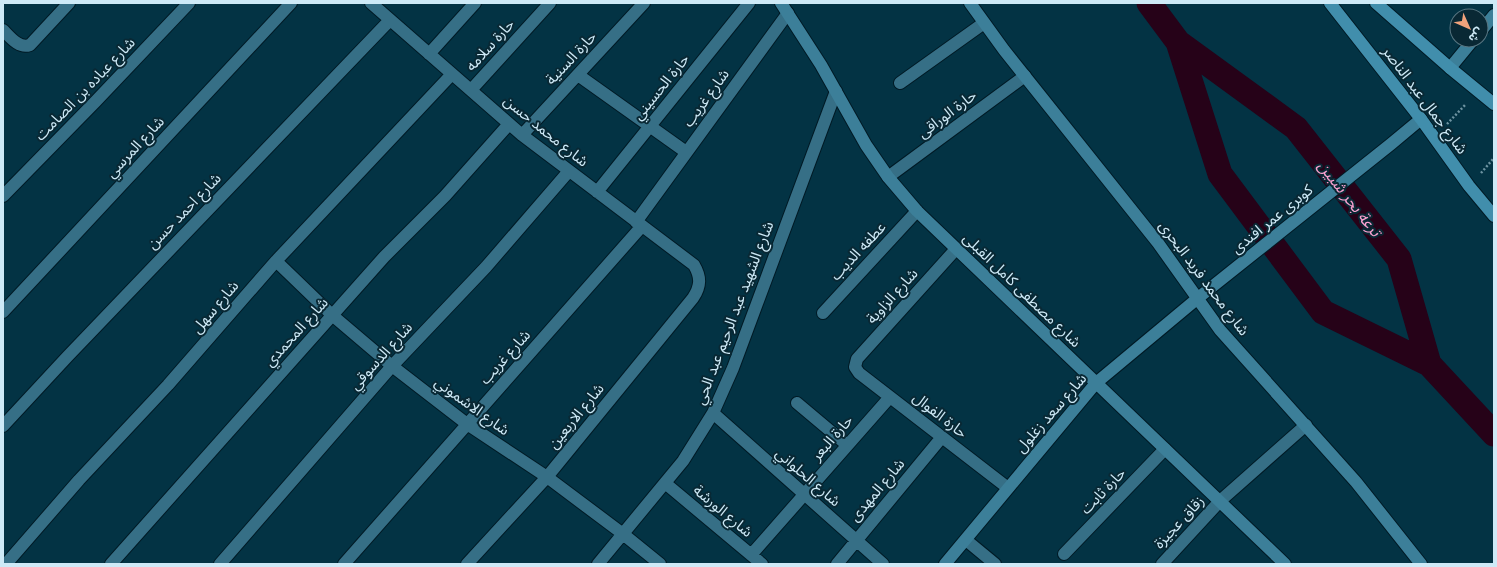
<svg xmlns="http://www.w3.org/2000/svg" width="1497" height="567" font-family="'Space Grotesk','Noto Sans Arabic',sans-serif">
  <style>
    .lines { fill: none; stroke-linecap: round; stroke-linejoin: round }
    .canal { stroke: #260218; stroke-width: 25 }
    .street-casing { stroke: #001a25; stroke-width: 14 }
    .secondary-casing { stroke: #001a25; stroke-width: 14 }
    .primary-casing { stroke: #001a25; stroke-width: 14 }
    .path { stroke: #6d93a1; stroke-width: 2.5; stroke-dasharray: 2 2; stroke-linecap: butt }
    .street { stroke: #366f86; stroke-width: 12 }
    .secondary { stroke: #3c7f99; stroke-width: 12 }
    .primary { stroke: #418eac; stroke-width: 12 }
    .labels { text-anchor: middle; stroke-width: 4; stroke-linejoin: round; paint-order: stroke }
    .street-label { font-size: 15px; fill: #ceeaf7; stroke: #092834 }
    .water-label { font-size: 16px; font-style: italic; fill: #f9a2d0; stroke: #092834 }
  </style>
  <rect width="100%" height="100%" fill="#033344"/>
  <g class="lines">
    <!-- canal -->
    <path class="canal" d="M1149,3L1178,42L1296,128L1399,259L1429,364L1494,434
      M1178,42L1220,174L1323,312L1429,364"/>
    <!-- street casing -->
    <g class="street-casing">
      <path id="street" d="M371,3L522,135L694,265C701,277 701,286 693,298L547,477L467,564
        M3,30C10,37 19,49 30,45L69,3
        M429,54L475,3
        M578,75L686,152
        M900,83L984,23
        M471,90L550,3
        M522,135L644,3
        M888,177L1025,76
        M597,192L749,3
        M3,196L96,101L189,3
        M636,222L788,13
        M956,249L857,359L855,367L859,373L1008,488
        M276,261L332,315L392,366L467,424L547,477L623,534L660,564
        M3,312L291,3
        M823,313L917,211
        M797,403L847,445
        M713,413L883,564
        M3,426L67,357L390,20
        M665,483L762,564
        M966,540L995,564
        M1064,554L1165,449
        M751,555L890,397
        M6,564L79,480L168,385L276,261L452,74
        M111,564L384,257L445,196L509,124
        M220,564L392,366L486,267L569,171
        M344,564L642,226
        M598,564L683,461L713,413L733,368L836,91
        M837,564L942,437
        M1162,564L1220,501L1306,425"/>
    </g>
    <!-- secondary casing -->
    <g class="secondary-casing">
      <path id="secondary" d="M781,3L821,65L866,145L888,177L917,211L1285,564
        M970,3L1004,50L1158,243L1220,330L1356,482L1421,564
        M1481,31L1494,15
        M1450,68L1473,40
        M945,564L1096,383L1198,298L1391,144L1421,119"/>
    </g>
    <!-- primary casing -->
    <g class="primary-casing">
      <path id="primary" d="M1330,3L1421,119L1469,186L1494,216
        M1376,3L1450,68L1494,104"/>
    </g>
    <!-- path -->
    <path class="path" d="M1447,124L1466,104
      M1481,173L1494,158"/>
    <!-- street -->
    <use href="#street" class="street"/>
    <!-- secondary -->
    <use href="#secondary" class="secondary"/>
    <!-- primary -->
    <use href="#primary" class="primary"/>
  </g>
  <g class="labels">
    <!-- street labels -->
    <g class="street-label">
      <text transform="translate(490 45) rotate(-48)" y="5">حارة سلامه</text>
      <text transform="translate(571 58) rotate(-47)" y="5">حارة السنية</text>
      <text transform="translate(661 87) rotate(-51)" y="5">حارة الحسيني</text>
      <text transform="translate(85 89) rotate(-46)" y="5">شارع عباده بن الصامت</text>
      <text transform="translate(706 98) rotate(-54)" y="5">شارع غريب</text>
      <text transform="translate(1425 100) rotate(53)" y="5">شارع جمال عبد الناصر</text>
      <text transform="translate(947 114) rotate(-37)" y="5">حارة الوراقى</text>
      <text transform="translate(546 131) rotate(39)" y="5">شارع محمد حسن</text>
      <text transform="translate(135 147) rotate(-47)" y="5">شارع المرسي</text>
      <text transform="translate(184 211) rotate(-46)" y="5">شارع احمد حسن</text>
      <text transform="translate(1272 219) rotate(-39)" y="5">كوبرى عمر افندى</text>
      <text transform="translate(858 251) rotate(-47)" y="5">عطفه الديب</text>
      <text transform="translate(1204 278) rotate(53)" y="5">شارع محمد فريد البحرى</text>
      <text transform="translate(1022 290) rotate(44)" y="5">شارع مصطفى كامل القبلى</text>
      <text transform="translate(892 296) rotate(-48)" y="5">شارع الزاوية</text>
      <text transform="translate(215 307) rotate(-50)" y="5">شارع سهل</text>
      <text transform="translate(734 313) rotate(-69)" y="5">شارع الشهيد عبد الرحيم عبد الحي</text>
      <text transform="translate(296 332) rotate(-48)" y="5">شارع المحمدي</text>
      <text transform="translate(381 356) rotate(-48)" y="5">شارع الدسوقي</text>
      <text transform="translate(505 357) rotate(-48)" y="5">شارع غريب</text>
      <text transform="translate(472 406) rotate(36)" y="5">شارع الاشموني</text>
      <text transform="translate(1051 413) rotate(-49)" y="5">شارع سعد زغلول</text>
      <text transform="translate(940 415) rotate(38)" y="5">حارة الفوال</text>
      <text transform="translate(576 416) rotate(-51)" y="5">شارع الاربعين</text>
      <text transform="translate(832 438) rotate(-49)" y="5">حارة البعر</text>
      <text transform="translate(808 477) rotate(41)" y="5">شارع الحلواني</text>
      <text transform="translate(877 490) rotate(-50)" y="5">شارع المهدى</text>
      <text transform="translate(1103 491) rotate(-46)" y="5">حارة ثابت</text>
      <text transform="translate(723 511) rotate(40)" y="5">شارع الورشة</text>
      <text transform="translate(1179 522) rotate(-47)" y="5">زقاق عجيزة</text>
    </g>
    <!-- water labels -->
    <g class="water-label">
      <text transform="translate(1350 198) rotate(52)" y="6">ترعة بحر شبين</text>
    </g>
  </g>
  <!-- border -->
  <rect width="1497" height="567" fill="none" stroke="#ceeaf7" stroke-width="8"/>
  <!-- north arrow -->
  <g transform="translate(1469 28) rotate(135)"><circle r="19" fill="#092834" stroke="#587682"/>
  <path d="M0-3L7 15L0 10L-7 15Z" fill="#f1a27b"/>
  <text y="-6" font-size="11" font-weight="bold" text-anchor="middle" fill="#ceeaf7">ش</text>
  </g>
</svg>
